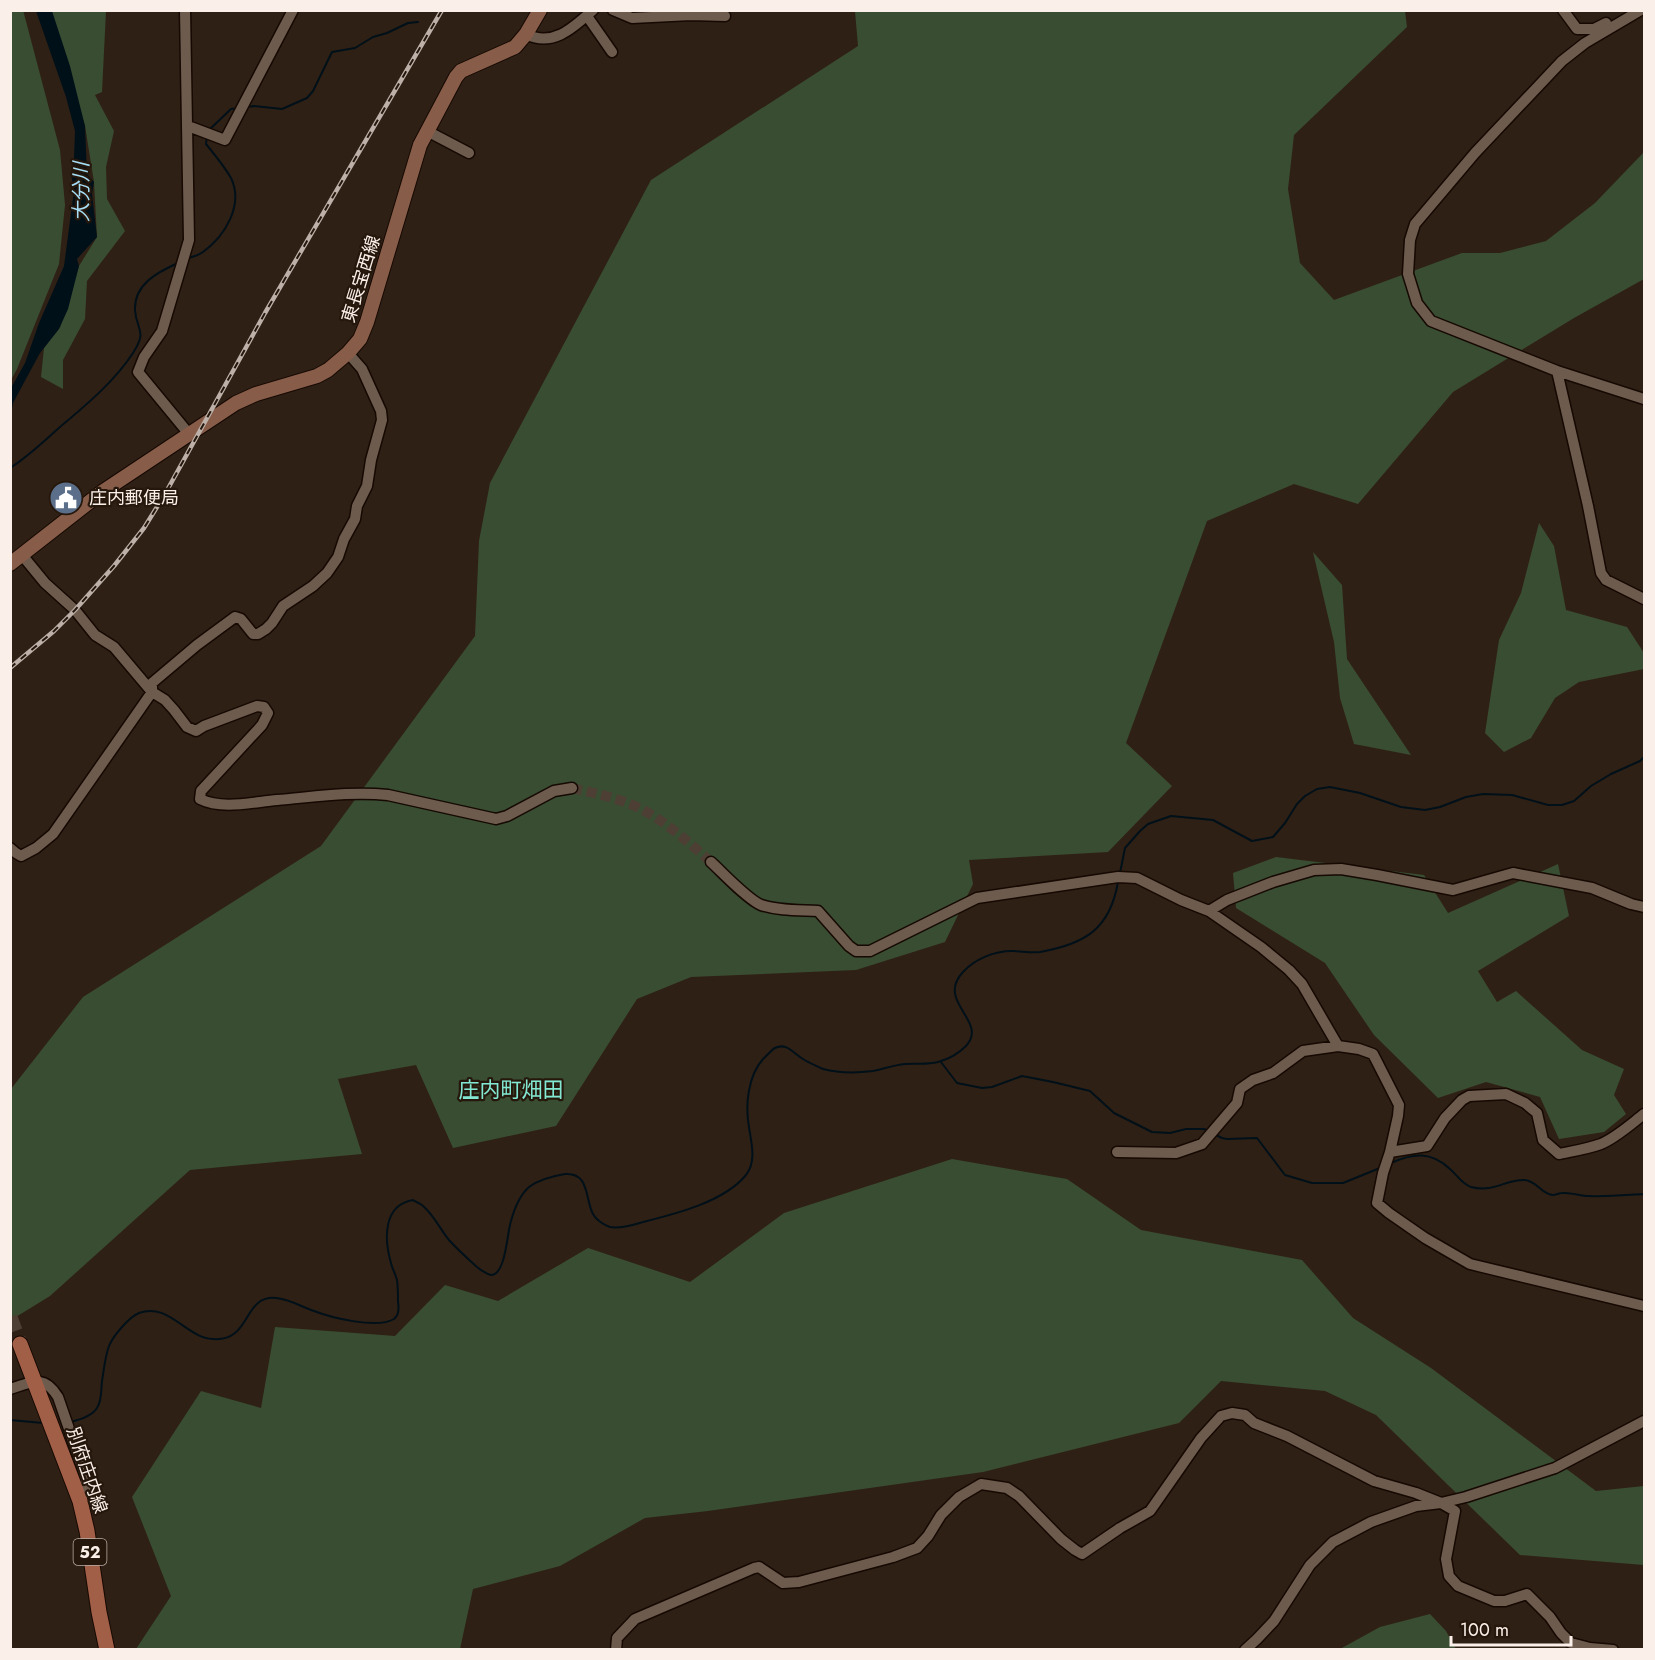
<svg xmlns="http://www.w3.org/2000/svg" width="1655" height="1660" font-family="Jost,'Noto Sans JP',sans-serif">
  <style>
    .green { fill: #394d32 }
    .water { fill: #001019 }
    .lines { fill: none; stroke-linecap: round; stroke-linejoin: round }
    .stream { stroke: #001019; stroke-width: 2 }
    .street-tunnel { stroke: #4e3f35; stroke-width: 10; stroke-dasharray: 10 5; stroke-linecap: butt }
    .primary-tunnel { stroke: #4e3f35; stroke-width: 15; stroke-dasharray: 15 8; stroke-linecap: butt }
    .street-casing { stroke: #160902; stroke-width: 13 }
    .secondary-casing { stroke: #160902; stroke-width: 16 }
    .primary-casing { stroke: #160902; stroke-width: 17 }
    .street { stroke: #6d5b4e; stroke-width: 10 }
    .secondary { stroke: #875d4a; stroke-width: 14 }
    .primary { stroke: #a15f47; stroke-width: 15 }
    .rail-casing { stroke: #bcb0a8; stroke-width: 4.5 }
    .rail { stroke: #25170b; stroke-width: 2; stroke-dasharray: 7; stroke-linecap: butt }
    .labels { text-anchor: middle; stroke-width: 4.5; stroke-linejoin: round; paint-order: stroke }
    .shield { fill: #25170b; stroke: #bbafa6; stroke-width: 1.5 }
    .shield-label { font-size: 16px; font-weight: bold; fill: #fbf0e9 }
    .street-label { font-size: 18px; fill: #fbf0e9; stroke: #25170b }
    .poi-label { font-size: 18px; fill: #fbf0e9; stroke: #25170b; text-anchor: start }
    .water-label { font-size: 20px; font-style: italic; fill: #a6def7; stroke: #25170b }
    .quarter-label { font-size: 21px; fill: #83e8d2; stroke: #25170b }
  </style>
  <rect width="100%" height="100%" fill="#2f2015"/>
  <!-- green -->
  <path class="green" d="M23,10L60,150L65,205L59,264L17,369L11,380L10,11Z
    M50,11H106L102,92L95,95L114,131L106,167L107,199L125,231L87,281L85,319L63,360V389L41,377L44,348L60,327L79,266L97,237L94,182L85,126Z
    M855,11H1405L1407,27L1294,135L1288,189L1300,263L1334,300L1462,253H1500L1546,241L1595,203L1644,152V279L1574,318L1453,392L1358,504L1294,484L1207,521L1126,743L1172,786L1108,852L969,860L973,884L945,942L856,970L691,977L637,999L556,1126L453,1148L416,1065L338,1079L362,1154L190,1170L50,1296L11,1320V1089L83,997L321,846L475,636L479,541L490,483L651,180L858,46Z
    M1539,523L1554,546L1566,610L1627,627L1644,653V669L1579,682L1555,698L1531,738L1504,752L1485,733L1499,640L1521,593Z
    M1313,552L1342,585L1347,659L1411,755L1354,744L1340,698L1334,642Z
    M1276,857L1424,875L1448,913L1558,864L1569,916L1478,971L1497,1002L1516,991L1582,1050L1624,1069L1614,1095L1626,1114L1604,1132L1559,1139L1540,1097L1486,1082L1438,1098L1374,1035L1325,963L1236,908L1233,873Z
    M952,1159L1067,1179L1141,1230L1302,1260L1353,1318L1431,1368L1596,1491L1644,1486V1565L1520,1555L1376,1415L1325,1391L1221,1381L1179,1423L983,1472L708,1511L645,1518L560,1566L473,1589L460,1649H136L171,1596L132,1497L201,1391L261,1408L275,1327L395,1336L445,1285L498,1301L588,1248L690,1282L784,1213Z
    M1430,1614L1446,1631L1456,1649H1340L1380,1627Z"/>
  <!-- water -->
  <path class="water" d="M36,11H52L70,66L85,126L87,174L94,182L92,194L97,237L77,259L79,266L68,309L59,329L40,353L13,403L11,414V388L25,363L39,323L64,266L74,191L71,174L74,157L75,131L66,97Z"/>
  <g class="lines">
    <!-- stream -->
    <path class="stream" d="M247,107L254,106L282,109L307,98L313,91L332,52L355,48L373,37L387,33L408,23L418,22
      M208,131L231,109L239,108
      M186,259C192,257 199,255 203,252C225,236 244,205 231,178C224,166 215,155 206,144L207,136
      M10,468C29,456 44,441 60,427C86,405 114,382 133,353C148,330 136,330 135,310C134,284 158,272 178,263
      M1120,873L1125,848L1140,831L1148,824L1171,816L1213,820L1252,841L1273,837L1285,823L1297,804L1305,796L1317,789L1330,787L1360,793L1401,807L1425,810L1440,807L1466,797L1483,794L1512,795L1548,805H1562L1574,801L1591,786L1611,774L1640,761L1644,757
      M941,1062L957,1083L982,1088L992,1087L1022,1076L1053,1082L1090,1091L1114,1113L1152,1132L1170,1133L1186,1129H1204L1209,1131
      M1214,1134L1222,1138L1227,1139L1257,1138L1285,1175L1312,1183H1343L1380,1168
      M1391,1163C1413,1153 1431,1151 1450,1169C1457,1175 1462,1184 1471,1187C1494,1193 1506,1179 1525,1180C1537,1181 1542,1195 1553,1195C1556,1195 1559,1193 1562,1193C1571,1192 1580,1196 1589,1196C1607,1197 1626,1195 1644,1194
      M10,1420L43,1423
      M70,1422C79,1420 92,1416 97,1408C102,1401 101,1389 102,1381C104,1369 105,1357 109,1346C113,1336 129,1317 139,1313C169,1302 186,1338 213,1339C252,1342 242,1295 276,1298C289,1299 302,1307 314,1311C332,1318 377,1329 394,1319C399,1315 399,1308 398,1302C398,1295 398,1287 397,1280C395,1273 392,1268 391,1263C384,1239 383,1205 413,1200C416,1202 419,1203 422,1205C434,1215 440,1229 449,1240C458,1250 467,1258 477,1267C481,1270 486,1274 491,1275C506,1275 507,1232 511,1221C514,1210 520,1195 529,1187C538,1180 553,1176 565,1174C590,1172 585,1200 593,1214C596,1220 604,1225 610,1227C620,1229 633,1225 643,1222C675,1214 724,1202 746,1175C757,1161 751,1142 749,1127C745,1105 748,1076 763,1059C767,1056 771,1050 775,1048C787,1042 794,1054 803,1059C809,1063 817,1066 823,1069C838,1073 857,1073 873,1071C883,1069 894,1065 905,1064C917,1063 926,1065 938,1062C949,1059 958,1054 966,1046C989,1021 935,1002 963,972C975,959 994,951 1012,951C1021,951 1031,953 1040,952C1085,944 1110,929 1118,882"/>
    <!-- street-tunnel -->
    <path class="street-tunnel" d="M572,788C593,793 614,797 635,806C663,819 687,841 711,862"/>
    <!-- primary-tunnel -->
    <path class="primary-tunnel" d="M10,1317L20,1344"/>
    <!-- street casing -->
    <g class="street-casing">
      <path id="street" d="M185,10L189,240L162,331L144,357L138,372L189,434
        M613,10L632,18L691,15L725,16
        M1563,10L1577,29H1594L1606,23
        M1641,10L1585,43L1562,61L1475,153L1415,224L1410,240L1408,274L1417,303L1431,321L1557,371L1644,399
        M587,16L612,52
        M526,34C553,48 574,27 593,10
        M188,126L225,140L293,10
        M427,131L469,153
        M1557,371L1588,506L1601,573L1606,580L1644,599
        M22,555L45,583L75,610L95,635L114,647L152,692L165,700L174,710L187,727L196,731L204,726L257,706L264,707L268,713L262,725L201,791L200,799C222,810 253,802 277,800C314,797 352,791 388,795L496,819L507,816L554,791L572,788
        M10,848L16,853L21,856L36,848L53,834L152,692V683L197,645L235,617L241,619L253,634H258L266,629L272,623L283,606L313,586L327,573L338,557L344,539L355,519L357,506L367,486L371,460L382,420L381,411L362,369L348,353
        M711,862C723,873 747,899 761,905C779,911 799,910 818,911L849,946L856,951H870L977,898L1118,877L1137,878L1181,900L1209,911L1261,947L1289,970L1302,984L1338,1046
        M1209,911L1227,900L1273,882L1314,870L1341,869L1377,875L1453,890L1513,873L1592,888L1631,904L1644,907
        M1117,1152L1176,1153L1202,1144L1237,1103L1240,1089L1253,1080L1273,1073L1303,1051L1338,1046L1359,1049L1373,1054L1399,1105L1398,1116L1390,1152L1383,1173L1377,1203L1389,1213L1425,1238L1470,1264L1644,1306
        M1390,1152L1427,1146L1445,1118L1462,1100L1469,1096L1506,1094L1525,1103L1537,1113L1543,1140L1559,1154C1573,1151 1587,1149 1601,1144C1617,1137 1631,1124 1644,1114
        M10,1389C32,1382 44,1374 58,1397L86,1478V1487L80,1501
        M616,1650L617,1638L635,1619L754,1568L759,1567L783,1583L799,1582L893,1557L917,1548L928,1536L941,1515L959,1497L981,1484L1007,1488L1019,1496L1061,1539L1075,1550L1082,1554L1120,1528L1150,1511L1201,1438L1221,1416L1232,1413L1245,1415L1254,1423L1287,1436L1374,1481L1416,1493L1441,1503L1455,1511L1446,1559L1449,1576L1458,1586L1494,1601H1505L1527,1594L1550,1617L1561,1633L1571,1643L1590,1648L1613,1650
        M1245,1650L1257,1639L1274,1621L1310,1565L1333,1542L1371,1522L1416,1506L1441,1503L1466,1497L1555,1468L1644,1421"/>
    </g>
    <!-- secondary casing -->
    <g class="secondary-casing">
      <path id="secondary" d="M10,564L102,492L236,403L256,394L317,376L328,370L348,353L360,339L367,322L420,145L456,77L461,71L515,47L526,34L540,10"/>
    </g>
    <!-- primary casing -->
    <g class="primary-casing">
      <path id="primary" d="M20,1344L80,1501L87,1531L99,1612L107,1650"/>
    </g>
    <!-- street -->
    <use href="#street" class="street"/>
    <!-- secondary -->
    <use href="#secondary" class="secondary"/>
    <!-- primary -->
    <use href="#primary" class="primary"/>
    <!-- rail casing -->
    <g class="rail-casing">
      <path id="rail" d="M10,668L54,631L75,610L114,566L144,528L165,494L265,313L442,10"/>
    </g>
    <!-- rail -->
    <use href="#rail" class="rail"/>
  </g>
  <!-- icons -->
  <defs>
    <g id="civic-disc" transform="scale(1.725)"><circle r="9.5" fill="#5c6f8a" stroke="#25170b"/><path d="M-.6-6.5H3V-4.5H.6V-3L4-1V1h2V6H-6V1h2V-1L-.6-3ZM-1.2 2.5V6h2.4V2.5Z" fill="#fff"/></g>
  </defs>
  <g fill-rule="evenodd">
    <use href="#civic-disc" x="66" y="498"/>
  </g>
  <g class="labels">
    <!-- shield labels -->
    <rect class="shield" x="73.5" y="1539" width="33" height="26" rx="4.5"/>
    <g class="shield-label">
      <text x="90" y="1558">52</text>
    </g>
    <!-- street labels -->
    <g class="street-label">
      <text transform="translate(361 279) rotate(-73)" y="6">東長宝西線</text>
      <text transform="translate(87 1470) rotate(71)" y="6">別府庄内線</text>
    </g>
    <!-- poi labels -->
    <g class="poi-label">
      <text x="89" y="504">庄内郵便局</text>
    </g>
    <!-- water labels -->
    <g class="water-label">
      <text transform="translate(81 192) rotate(-90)" y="7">大分川</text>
    </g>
    <!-- quarter labels -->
    <g class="quarter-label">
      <text x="511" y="1097">庄内町畑田</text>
    </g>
  </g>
  <!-- border -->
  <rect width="1655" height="1660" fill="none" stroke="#fbf0e9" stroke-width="24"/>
  <!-- scale -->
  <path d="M1451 1636v9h120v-9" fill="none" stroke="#fbf0e9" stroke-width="3"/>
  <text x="1460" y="1636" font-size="18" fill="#fbf0e9" stroke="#25170b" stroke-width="4.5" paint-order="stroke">100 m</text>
</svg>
